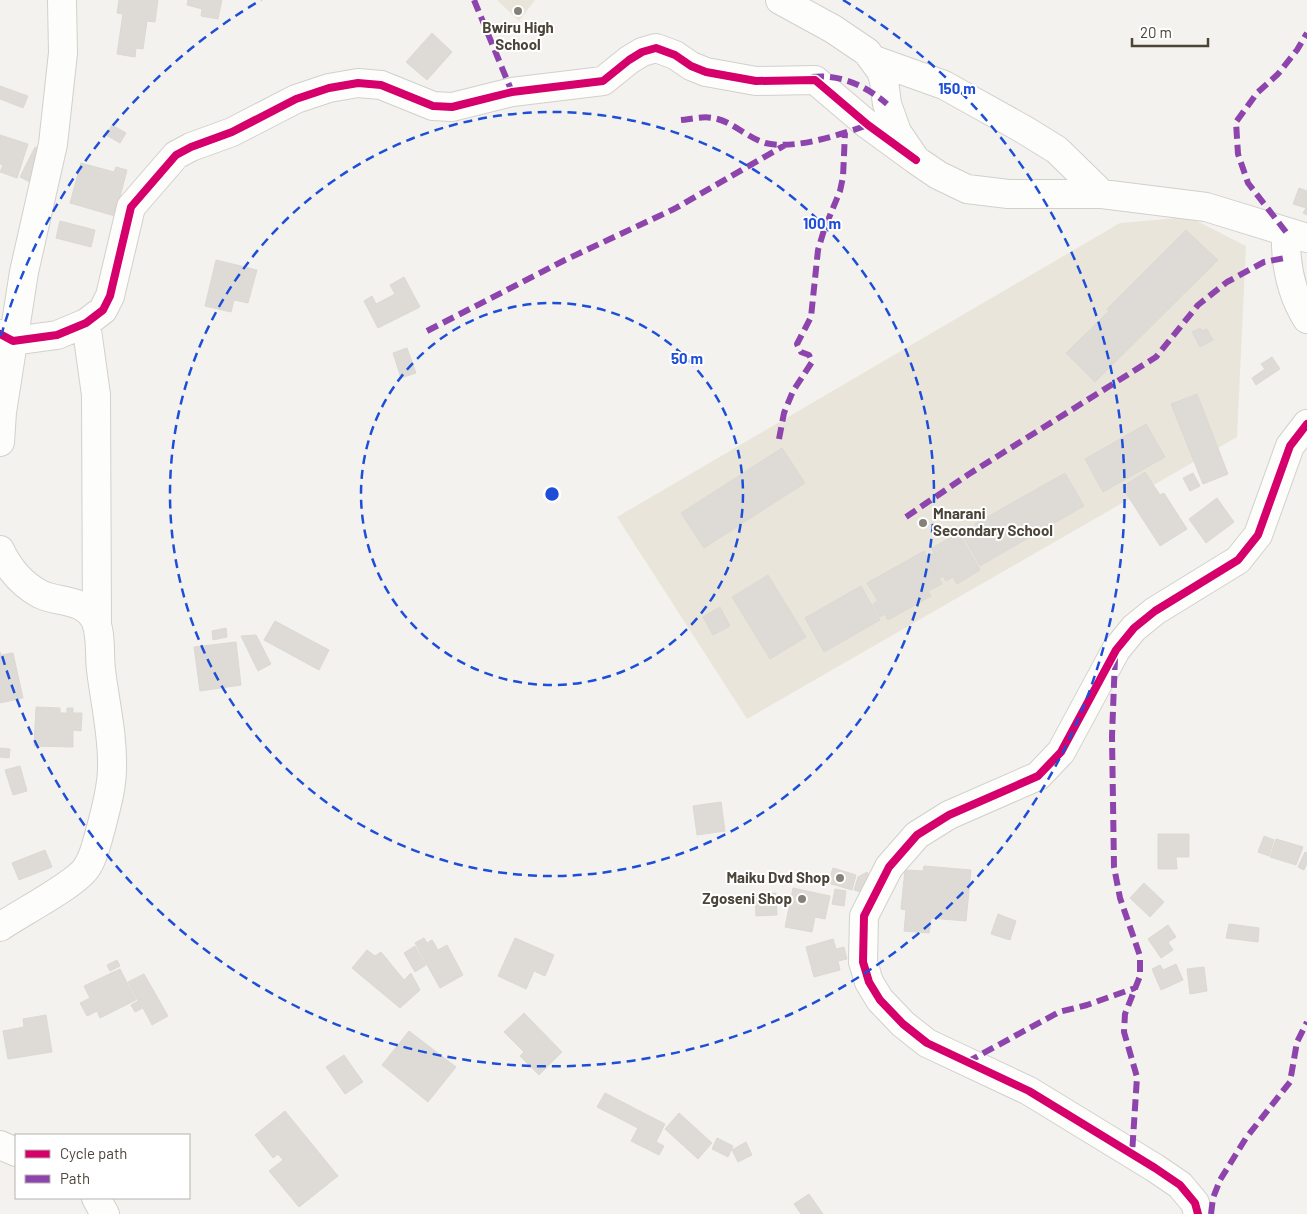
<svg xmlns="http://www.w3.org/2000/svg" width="1307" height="1214" font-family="Barlow,sans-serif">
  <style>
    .education { fill: #eae5da }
    .building { fill: #dedbd6; stroke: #dcd9d4 }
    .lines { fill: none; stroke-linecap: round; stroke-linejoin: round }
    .minor-casing { stroke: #d2d0cb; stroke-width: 30 }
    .minor { stroke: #fdfdfc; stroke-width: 28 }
    .quiet { stroke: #8e44ad; stroke-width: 6; stroke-dasharray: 12 6; stroke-linecap: butt }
    .cycleway-casing { stroke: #fff; stroke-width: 11 }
    .cycleway { stroke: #d6006c; stroke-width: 8 }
    .ring { fill: none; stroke: #1d4ed8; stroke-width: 2.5; stroke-dasharray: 9 6 }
    .poi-dot { fill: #868178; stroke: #fff; stroke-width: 2 }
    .labels { text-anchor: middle; stroke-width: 4; stroke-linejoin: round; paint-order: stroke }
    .poi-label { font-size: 15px; font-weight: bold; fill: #4b4439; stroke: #fff; text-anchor: end }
    .centre { fill: #1d4ed8; stroke: #fff; stroke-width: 2.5 }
    .ring-label { font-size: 15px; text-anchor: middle; font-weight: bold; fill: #1d4ed8; stroke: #fff; stroke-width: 4; stroke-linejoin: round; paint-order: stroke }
  </style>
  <rect width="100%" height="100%" fill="#f4f2ee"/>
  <!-- education -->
  <path class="education" d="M497,0H535L519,21Z
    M1189,217L1246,246L1237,437L747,719L617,517L1120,223Z"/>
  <!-- building -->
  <path class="building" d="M119,0H158L155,22L147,21L143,49L136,48L135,57L117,54L123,14L117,13Z
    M188,0H222L218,19L201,16L202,9L187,5Z
    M432,33L452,52L427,80L406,62Z
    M0,86L28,96L23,108L0,99Z
    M112,125L126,133L120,143L106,135Z
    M0,135L28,144L17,178L0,172L3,165L0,164Z
    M35,147L47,152L32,183L20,177Z
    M81,163L114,172L116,167L127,170L115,216L70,203Z
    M1299,188L1307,191V215L1303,213L1306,208L1293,204Z
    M60,221L95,230L91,247L56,238Z
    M1186,230L1218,260L1095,382L1066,353L1109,311L1107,309Z
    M216,260L257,270L248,303L234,300L231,312L205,306Z
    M404,277L420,307L378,328L364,301L372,296L376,304L395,294L390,285Z
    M1200,328L1202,331L1207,329L1213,340L1200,347L1192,332Z
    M407,348L416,373L401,378L393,353Z
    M1272,357L1280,369L1256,385L1252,378L1265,369L1261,364Z
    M1197,394L1228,474L1203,484L1171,404Z
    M1146,424L1165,457L1103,492L1085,459Z
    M782,448L805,483L704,548L681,513Z
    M1145,472L1160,495L1164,493L1187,529L1160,546L1122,487Z
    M1065,473L1084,506L980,566L964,538L978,530L975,524Z
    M1193,473L1200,486L1190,491L1183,478Z
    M1217,498L1234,522L1206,543L1189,519Z
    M959,533L980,570L957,584L953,577L946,581L943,576L940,578L927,557L934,553L932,548Z
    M924,551L942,584L928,591L931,596L888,620L885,614L880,617L873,604L878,601L867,583Z
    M768,575L806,637L770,659L732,597Z
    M861,586L880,620L824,652L805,618Z
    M720,607L730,626L713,635L703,617Z
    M275,621L329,650L319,670L264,640Z
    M226,628L227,637L213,640L212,631Z
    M256,635L271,664L258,671L241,636Z
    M236,642L241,685L200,691L194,647Z
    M0,652L1,655L13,653L23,698L0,703Z
    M36,707L60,708V713H67V708H73V713H82L81,731L73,730V747L34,746Z
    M0,748L10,749L9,758L0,757Z
    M20,766L27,791L13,795L5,770Z
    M721,802L725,831L697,835L693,806Z
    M1158,834H1189V857H1176L1177,869H1158Z
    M1264,836L1274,840L1269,856L1258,852Z
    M1276,839L1303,847L1296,865L1270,857Z
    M45,850L52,867L19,880L12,863Z
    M1305,852L1307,853V863L1304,870L1298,867Z
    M924,866L971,870L966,921L931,918L929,933L904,931L906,910L901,909L905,870L923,871Z
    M833,868L856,875L852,890L828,883Z
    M867,872L871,878L865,893L854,890L858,877Z
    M1144,883L1164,902L1150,917L1130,898Z
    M793,888L830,896L825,919L815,917L812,932L785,927Z
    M835,889L846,891L844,906L832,904Z
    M776,893L777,915L756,916L755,895Z
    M998,914L1016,921L1010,940L991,934Z
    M1229,924L1259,928L1258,942L1226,938Z
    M1168,925L1176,937L1168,942L1173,950L1161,958L1148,939Z
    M424,938L427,943L432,940L438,950L447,945L463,975L440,988L415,943Z
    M515,938L554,955L545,976L534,971L526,989L498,976Z
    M833,939L836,949L844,947L847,959L838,961L840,970L814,977L806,947Z
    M415,946L426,965L415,972L404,953Z
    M367,950L375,956L381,952L404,980L411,973L420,990L400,1008L352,968Z
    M117,960L120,966L110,971L107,965Z
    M1176,964L1183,980L1161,990L1152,969L1160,965L1163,970Z
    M1204,967L1207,991L1190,994L1187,969Z
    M120,969L136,1000L100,1018L97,1011L87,1016L80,1003L90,998L84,986Z
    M144,974L168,1016L152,1025L143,1008L135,1012L131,1005L138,1001L128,982Z
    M524,1013L562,1052L539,1075L520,1056L524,1052L504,1032Z
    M46,1015L52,1052L8,1059L3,1031L24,1027L23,1019Z
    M409,1031L456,1067L428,1102L382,1065Z
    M344,1055L363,1082L345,1094L326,1067Z
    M605,1093L665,1124L656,1142L664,1146L659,1155L631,1141L638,1128L597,1107Z
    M285,1111L338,1176L299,1207L269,1171L283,1160L278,1154L273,1158L255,1135Z
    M679,1113L712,1143L698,1159L665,1129Z
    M717,1138L733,1146L728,1157L712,1149Z
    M746,1142L752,1155L738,1162L732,1150Z
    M809,1194L823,1214H801L794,1204Z"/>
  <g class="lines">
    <!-- minor casing -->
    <g class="minor-casing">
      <path id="minor" d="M780,0L833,29L867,52L881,71L884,81L887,104L897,132L916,160L938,175L967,189L1008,194H1102L1206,207L1307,238
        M874,60L944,85L1023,129L1057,150L1102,194
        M1286,232C1285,263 1290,292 1307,319
        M86,323L96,395L97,626
        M0,334L13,341L57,335L86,323L103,310L110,296L131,207L176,155L191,147L232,132L296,99L329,88L358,83L381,85L433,106L452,107L512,92L603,81L629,60L642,52L656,48L675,55L691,66L706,72L756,81L815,80L868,125L916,160
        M0,442L2,412L24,272L53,144L63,53L62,0
        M0,550C9,569 21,584 40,594C58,603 82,598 94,618C102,632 99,654 101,670C105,703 113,735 112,768C112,788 106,808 101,828C97,841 95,855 87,867C77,884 20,913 0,927
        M0,1145L16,1152
        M96,1198L105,1214
        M1198,1214L1195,1203L1180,1185L1155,1168L1029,1091L927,1043L903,1024L880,1000L869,982L863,962L864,916L889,867L917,835L949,815L1038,776L1061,752L1116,650L1134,628L1155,611L1238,560L1258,535L1290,446L1307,424"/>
    </g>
    <!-- minor -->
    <use href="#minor" class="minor"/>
    <!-- quiet -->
    <path class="quiet" d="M474,0L512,92
      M812,77C841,74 866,86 887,104
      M681,120C691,119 703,116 713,118C732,121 746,137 765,143C795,150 839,135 868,125
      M1286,232L1248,183L1238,154L1236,122L1257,93L1278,74L1297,50L1307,33
      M427,331L565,260L674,209L787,144
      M779,439L784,413L793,391L812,362L809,355L801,352L797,344L811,317L818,250L824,230L840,191L843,177L845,133
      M906,517L969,474L1156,357L1198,305L1227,282L1264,262L1285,258
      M1115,658L1112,736L1114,867L1120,898L1140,956V976L1125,1014L1124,1032L1137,1077L1132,1154
      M967,1062L1059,1012L1087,1005L1135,988
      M1211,1214L1213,1198L1220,1180L1246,1138L1290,1082L1297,1042L1307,1022"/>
    <!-- cycleway casing -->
    <g class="cycleway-casing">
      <path id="cycleway" d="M0,334L13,341L57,335L86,323L103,310L110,296L131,207L176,155L191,147L232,132L296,99L329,88L358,83L381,85L433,106L452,107L512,92L603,81L629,60L642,52L656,48L675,55L691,66L706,72L756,81L815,80L868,125L916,160
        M1198,1214L1195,1203L1180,1185L1155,1168L1029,1091L927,1043L903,1024L880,1000L869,982L863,962L864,916L889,867L917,835L949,815L1038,776L1061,752L1116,650L1134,628L1155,611L1238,560L1258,535L1290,446L1307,424"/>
    </g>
    <!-- cycleway -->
    <use href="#cycleway" class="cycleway"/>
  </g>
  <!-- distance rings -->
  <g class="ring">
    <circle cx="552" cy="494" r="191"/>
    <circle cx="552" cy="494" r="382"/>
    <path d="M1 336A573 573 0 0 1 261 0M843 0A573 573 0 1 1 1 652"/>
  </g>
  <!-- markers -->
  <g class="poi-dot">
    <circle cx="518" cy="11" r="5"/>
    <circle cx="923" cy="523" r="5"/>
    <circle cx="840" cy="878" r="5"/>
    <circle cx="802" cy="899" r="5"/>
  </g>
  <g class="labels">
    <!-- poi labels -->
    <g class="poi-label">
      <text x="518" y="33" text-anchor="middle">Bwiru High<tspan x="518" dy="17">School</tspan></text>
      <text x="933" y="519" text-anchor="start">Mnarani<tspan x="933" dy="17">Secondary School</tspan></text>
      <text x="830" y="883">Maiku Dvd Shop</text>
      <text x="792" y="904">Zgoseni Shop</text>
    </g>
  </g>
  <circle cx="552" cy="494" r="8" class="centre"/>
  <g class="ring-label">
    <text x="957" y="94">150 m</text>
    <text x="822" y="229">100 m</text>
    <text x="687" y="364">50 m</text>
  </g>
  <!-- legend -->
  <rect x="15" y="1134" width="175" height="65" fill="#ffffff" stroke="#b7b4b0"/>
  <rect x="25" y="1150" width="25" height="8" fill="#d6006c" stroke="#b7b4b0"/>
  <text x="60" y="1159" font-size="15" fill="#4b4439">Cycle path</text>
  <rect x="25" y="1175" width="25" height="8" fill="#8e44ad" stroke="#b7b4b0"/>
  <text x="60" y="1184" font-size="15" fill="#4b4439">Path</text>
  <!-- scale -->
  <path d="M1132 38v8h76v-8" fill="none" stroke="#4b4439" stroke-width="2.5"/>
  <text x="1140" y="38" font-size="15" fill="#4b4439" stroke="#ffffff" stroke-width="4" paint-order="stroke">20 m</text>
</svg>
